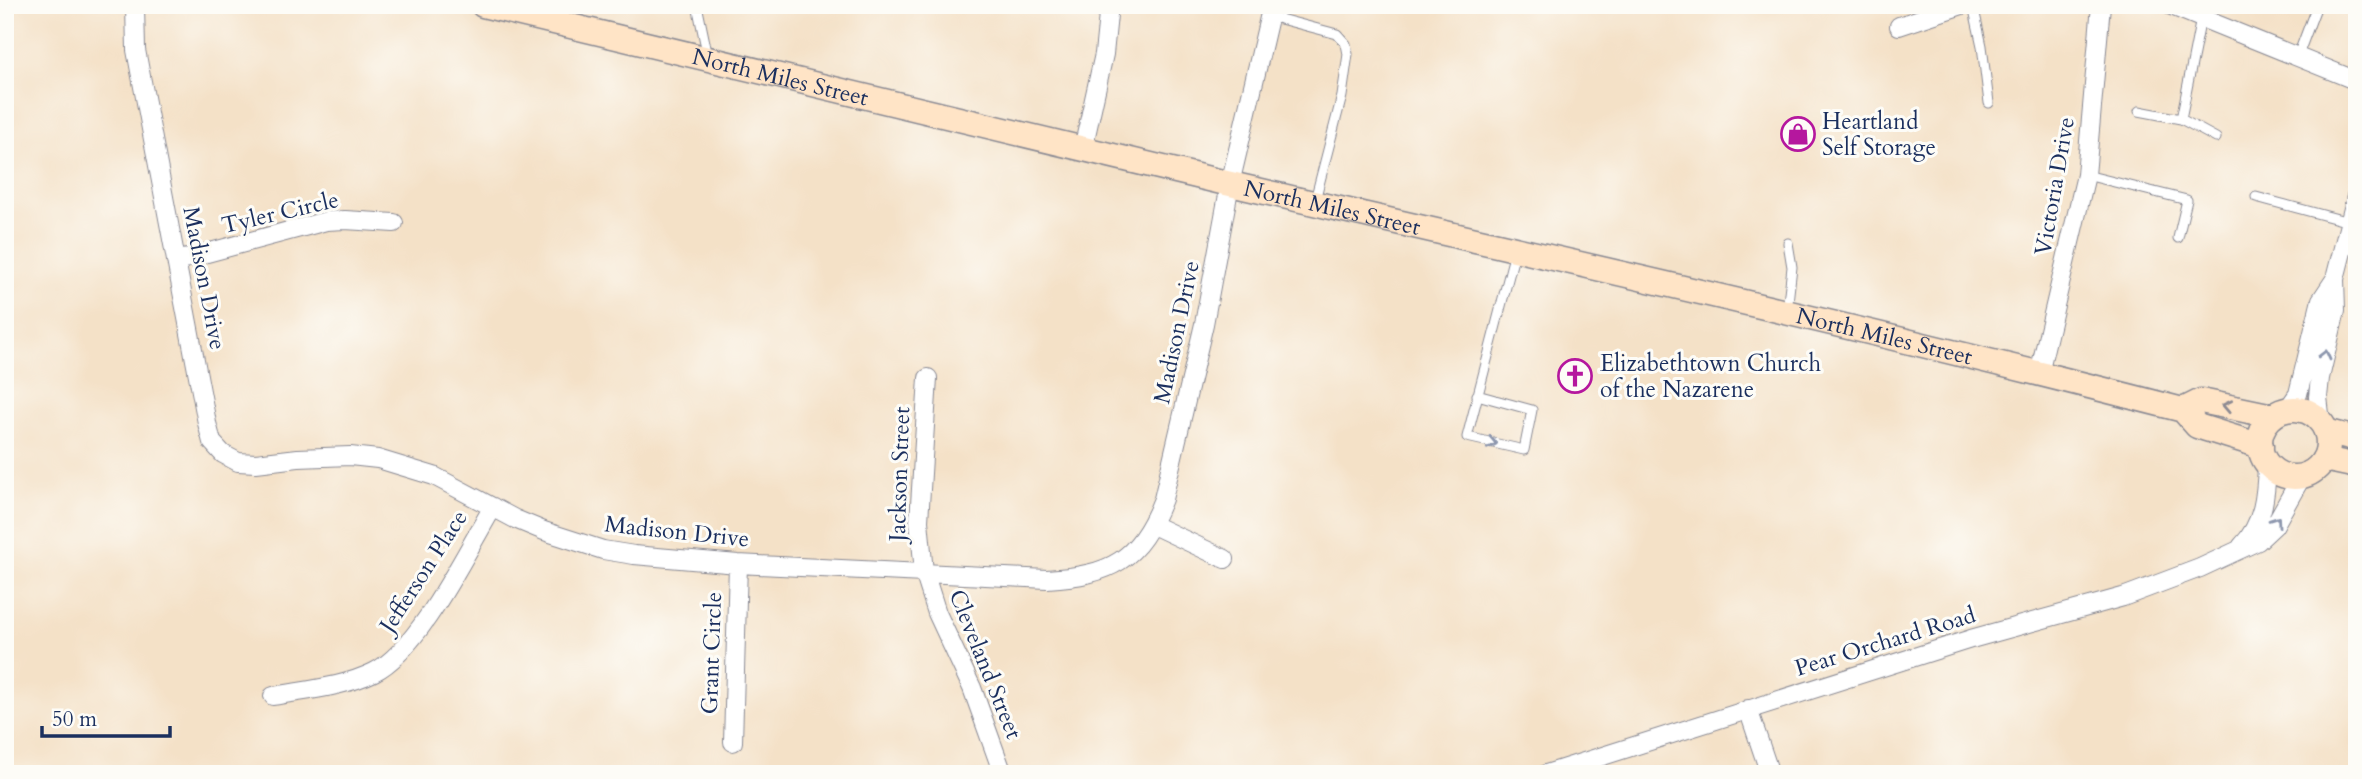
<svg xmlns="http://www.w3.org/2000/svg" width="2362" height="779" font-family="Cardo,serif">
  <style>
    .lines { fill: none; stroke-linecap: round; stroke-linejoin: round }
    .lane-casing { stroke: #888892; stroke-width: 11 }
    .street-casing { stroke: #888892; stroke-width: 20 }
    .secondary-casing { stroke: #888892; stroke-width: 27 }
    .lane { stroke: #fff; stroke-width: 9 }
    .street { stroke: #fff; stroke-width: 18 }
    .secondary { stroke: #ffe4c6; stroke-width: 24 }
    .oneway { stroke: #8d97ae }
    .oneway2 { stroke: #8d8a92 }
    .labels { text-anchor: middle; stroke-width: 6; stroke-linejoin: round; paint-order: stroke }
    .street-label { font-size: 23px; fill: #1b2f5e; stroke: #fdfcf7 }
    .poi-label { font-size: 23px; fill: #1b2f5e; stroke: #fdfcf7; text-anchor: start }
  </style>
  <rect width="100%" height="100%" fill="#fdfcf7"/>
  <filter id="ink" filterUnits="userSpaceOnUse"><feTurbulence type="fractalNoise" baseFrequency=".0143" numOctaves="2"/><feDisplacementMap in="SourceGraphic" scale="14" xChannelSelector="R" yChannelSelector="G"/><feConvolveMatrix kernelMatrix="1 2 1 2 8 2 1 2 1" color-interpolation-filters="sRGB"/></filter>
  <filter id="wash" filterUnits="userSpaceOnUse"><feTurbulence type="fractalNoise" baseFrequency=".00686" numOctaves="4" result="noise"/><feDisplacementMap in="SourceGraphic" scale="28" xChannelSelector="R" yChannelSelector="G"/><feGaussianBlur stdDeviation="1.57" result="paint"/><feColorMatrix in="noise" values="0 0 0 0 0 0 0 0 0 0 0 0 0 0 0 0 0 1.4 0 .05"/><feComposite in="paint" operator="in"/></filter>
  <g filter="url(#wash)">
    <rect width="100%" height="100%" fill="#f4e1c7"/>
  </g>
  <g filter="url(#ink)">
    <g class="lines">
      <!-- lane casing -->
      <g class="lane-casing">
        <path id="lane" d="M697,5L708,57
          M1973,5L1982,46L1989,103
          M1269,16L1337,34L1346,44L1348,54L1342,96L1315,200
          M2297,58L2317,5
          M2139,111L2181,119L2216,138
          M2181,119L2201,18L2207,5
          M2086,175L2187,200L2178,238
          M2256,197L2349,222
          M1787,311L1792,267L1788,243
          M1477,395L1532,410L1524,450L1467,437L1515,252"/>
      </g>
      <!-- street casing -->
      <g class="street-casing">
        <path id="street" d="M135,5L136,50L207,423L212,442L223,454L238,462L256,463L298,458L350,456L378,459L434,476L515,519L544,531L603,550L634,555L738,564L1047,579C1111,575 1139,561 1163,499L1204,324L1230,184L1272,5
          M2169,5L2357,81
          M1899,26L1962,5
          M1083,149L1104,54L1109,5
          M177,261L326,221L345,220L394,223
          M2039,373L2086,175L2101,5
          M928,378L919,521L924,572L937,613L972,688L1003,774
          M2287,410L2298,394L2321,300L2335,279
          M2321,423L2318,397L2320,378L2336,310L2335,279L2357,193
          M1153,525L1225,559
          M2241,547C2264,523 2266,495 2267,464
          M273,696C306,690 344,687 374,672C419,650 466,552 493,507
          M1748,709L1770,774
          M733,742L738,564
          M1546,774L1971,639L2123,597L2200,568L2258,541L2274,526L2302,476"/>
      </g>
      <!-- secondary casing -->
      <g class="secondary-casing">
        <g id="secondary">
          <path id="s1" d="M483,5C731,64 978,126 1226,183C1545,256 1866,328 2183,410L2197,426L2261,446"/>
          <circle cx="2294" cy="443" r="34"/>
          <path d="M2183,410L2201,401L2273,416"/>
          <path d="M2326,431L2357,439"/>
          <path d="M2324,459L2357,466"/>
        </g>
      </g>
      <!-- lane -->
      <use href="#lane" class="lane"/>
      <!-- street -->
      <use href="#street" class="street"/>
      <!-- secondary -->
      <use href="#secondary" class="secondary"/>
    </g>
    <!-- one-way arrows -->
    <defs><path id="oneway-chevron" d="M-2-3.5L2.5 0L-2 3.5" fill="none" stroke-width="1.6" stroke-linecap="round" stroke-linejoin="round" transform="scale(1.75)"/></defs>
    <g class="oneway">
      <use href="#oneway-chevron" transform="translate(2325 355) rotate(-76)"/>
      <use href="#oneway-chevron" transform="translate(1492 443) rotate(13)"/>
      <use href="#oneway-chevron" transform="translate(2276 521) rotate(-55)"/>
    </g>
    <use class="oneway2" href="#oneway-chevron" transform="translate(2227 406) rotate(-168)"/>
  </g>
  <!-- icons -->
  <defs>
    <g id="shop-ring" transform="scale(1.75)"><circle r="9.5" fill="#fdfcf7" stroke="#b5179e" stroke-width="1.5"/><path d="M-5-2.5h2.3a2.7 3.5 0 0 1 5.4 0H5L5.5 6h-11ZM-1.5-2.5h3a1.5 2.3 0 0 0-3 0Z" fill="#b5179e"/></g>
    <g id="church-ring" transform="scale(1.75)"><circle r="9.5" fill="#fdfcf7" stroke="#b5179e" stroke-width="1.5"/><path d="M-1.2-6h2.4v3.5h3.3v2.4h-3.3V6h-2.4V-.1h-3.3v-2.4h3.3Z" fill="#b5179e"/></g>
  </defs>
  <g fill-rule="evenodd">
    <use href="#shop-ring" x="1798" y="134"/>
    <use href="#church-ring" x="1575" y="376"/>
  </g>
  <g class="labels">
    <!-- street labels -->
    <g class="street-label">
      <text dy="8" stroke="none"><textPath href="#s1" startOffset="306">North Miles Street</textPath></text>
      <text transform="translate(2054 186) rotate(-80)" y="8">Victoria Drive</text>
      <text dy="8" stroke="none"><textPath href="#s1" startOffset="873">North Miles Street</textPath></text>
      <text transform="translate(280 212) rotate(-13)" y="8">Tyler Circle</text>
      <text transform="translate(205 278) rotate(79)" y="8">Madison Drive</text>
      <text transform="translate(1176 332) rotate(-78)" y="8">Madison Drive</text>
      <text dy="8" stroke="none"><textPath href="#s1" startOffset="1440">North Miles Street</textPath></text>
      <text transform="translate(899 474) rotate(-88)" y="8">Jackson Street</text>
      <text transform="translate(677 531) rotate(6)" y="8">Madison Drive</text>
      <text transform="translate(423 571) rotate(-57)" y="8">Jefferson Place</text>
      <text transform="translate(1885 641) rotate(-17)" y="8">Pear Orchard Road</text>
      <text transform="translate(711 653) rotate(-88)" y="8">Grant Circle</text>
      <text transform="translate(986 664) rotate(68)" y="8">Cleveland Street</text>
    </g>
    <!-- poi labels -->
    <g class="poi-label">
      <text x="1822" y="129">Heartland<tspan x="1822" dy="26">Self Storage</tspan></text>
      <text x="1600" y="371">Elizabethtown Church<tspan x="1600" dy="26">of the Nazarene</tspan></text>
    </g>
  </g>
  <!-- margin -->
  <rect width="2362" height="779" fill="none" stroke="#fdfcf7" stroke-width="28"/>
  <!-- scale -->
  <path d="M42 726v10h128v-10" fill="none" stroke="#1b2f5e" stroke-width="3.5"/>
  <text x="52" y="726" font-size="21" fill="#1b2f5e" stroke="#fdfcf7" stroke-width="5" paint-order="stroke">50 m</text>
</svg>
